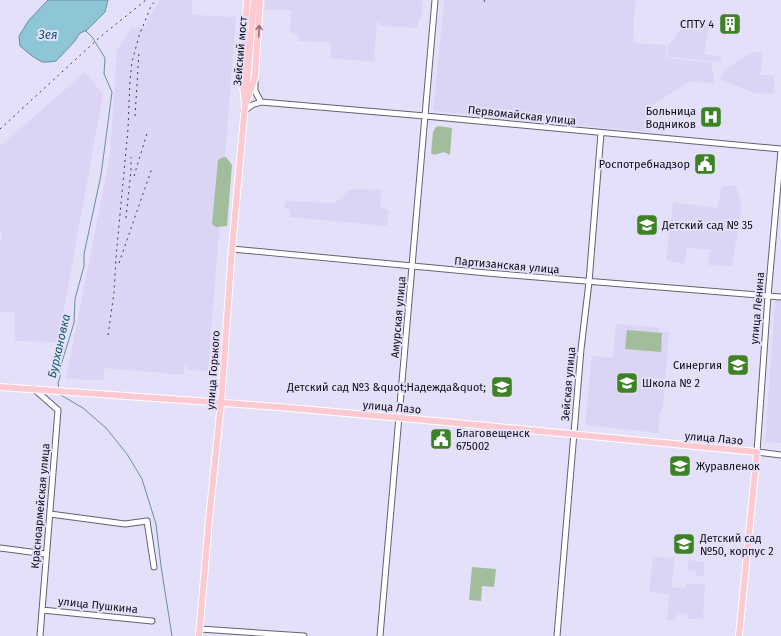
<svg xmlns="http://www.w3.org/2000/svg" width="781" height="636" font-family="'Fira Sans',sans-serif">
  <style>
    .built { fill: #dbd4f5 }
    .green { fill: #a2bd9b }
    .water { fill: #8fc6d7; stroke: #688e9c }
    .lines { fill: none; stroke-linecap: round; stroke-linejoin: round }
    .stream { stroke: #688e9c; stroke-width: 1 }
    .minor-casing { stroke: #646075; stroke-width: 7 }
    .major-casing { stroke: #fff; stroke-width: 8 }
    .minor { stroke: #fff; stroke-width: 5 }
    .major { stroke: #fdcad1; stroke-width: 6 }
    .rail { stroke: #3e3c48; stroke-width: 1; stroke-dasharray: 2 4; stroke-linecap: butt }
    .oneway { stroke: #91747c }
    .labels { text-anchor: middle; stroke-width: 4; stroke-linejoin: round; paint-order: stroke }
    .poi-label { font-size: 11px; fill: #0e0c14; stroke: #e5e0fa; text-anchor: end }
    .street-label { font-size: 11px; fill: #0e0c14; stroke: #e5e0fa }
    .water-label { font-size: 12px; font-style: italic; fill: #115b6d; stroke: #e5e0fa }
  </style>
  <rect width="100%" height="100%" fill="#e5e0fa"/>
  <!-- built -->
  <path class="built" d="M160,0H192V15L236,17L208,371L188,370L185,361L184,375L105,368L103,380L66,379L110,154L117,50L131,28L147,26L146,21Z
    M265,0H423L422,12L417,28L381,26L377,21L374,62L330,58L331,46L330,42L299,41L297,34L290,32L291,10H265Z
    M444,0H635L633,43L666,45V58L711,62L715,83L689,82L651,106L649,132L433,111Z
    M685,22L709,25L704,54L721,57V62L667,57V48Z
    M752,52L763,53L760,75H774V94L754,93L721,80L724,70Z
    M85,72L103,94L58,342L15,341V312H0V240H1L2,233L0,229V146Z
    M722,186H736L742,206L732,266L708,265L710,250L687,247L684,264L666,260L673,202L717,208Z
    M351,189L382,190L380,207L389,210L387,226L290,217V210L284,207L285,201L335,203Z
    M775,300H781V443L765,442Z
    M616,324L659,328V331L669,332L663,408L660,413L658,433L585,425L592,356L613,358Z
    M653,557L675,558L671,587L685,588L687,584H705L703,619H688V614L677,613L675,620H667L669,594L649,592Z
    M688,560L704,562V576H696V571L687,570Z"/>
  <!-- green -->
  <path class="green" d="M438,126L452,128L450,155L444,152L434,155L431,153L433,132L436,127Z
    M226,157L232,165L227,226L216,227L212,224L218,160L221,158Z
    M627,330L662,333L661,352L625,349Z
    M472,567L496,569L494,587L482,586L481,601L469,600Z"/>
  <!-- water -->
  <path class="water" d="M48,0H108L105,12L86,31H84L79,34L75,41L56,61L49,62H42L32,56L20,46L19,36L29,20Z"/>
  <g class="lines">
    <!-- stream -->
    <path class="stream" d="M59,389L58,383L60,377L61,365L74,323L75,299L84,266V254L101,175L112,92L104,74L105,58L92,37L86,31
      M59,394L83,408L106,428L127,454L142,479L156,524L161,566L172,636"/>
    <!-- minor casing -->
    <g class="minor-casing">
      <path id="minor" d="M255,82V91L261,102
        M244,111L252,105L261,102L425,116L781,149
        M781,150L768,296L757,452L781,455
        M232,249L487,273L781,297
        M34,389L58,410L40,636
        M50,514L125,524L147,521L154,567
        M0,548L46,554
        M42,610L152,621
        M200,629L304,636
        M380,636L435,0
        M557,636L581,349L589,282L601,133"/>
    </g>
    <!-- major casing -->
    <g class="major-casing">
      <path id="major" d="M246,91L254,0
        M246,103L255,77L260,0
        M0,387L279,407L435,421L757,452L739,636
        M199,636L209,520L221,403L232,249L245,105L242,75L247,0"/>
    </g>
    <!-- minor -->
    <use href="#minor" class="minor"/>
    <!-- major -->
    <use href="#major" class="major"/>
    <!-- rail -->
    <path class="rail" d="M484,0L485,2
      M135,116L139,52
      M0,129L100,37L146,0
      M134,176L148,130
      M126,218L131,170V157
      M119,263L152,168
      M108,335L114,293L116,257L128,129L130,80L132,62L139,36L151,6L156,0"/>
  </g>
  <!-- one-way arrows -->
  <defs><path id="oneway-shaft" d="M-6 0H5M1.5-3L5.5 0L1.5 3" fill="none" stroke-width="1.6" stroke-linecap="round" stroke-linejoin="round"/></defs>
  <use class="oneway" href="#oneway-shaft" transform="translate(259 31) rotate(-87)"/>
  <!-- icons -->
  <defs>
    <g id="building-square" transform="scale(1.15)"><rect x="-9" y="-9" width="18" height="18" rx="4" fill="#3d8225" stroke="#e5e0fa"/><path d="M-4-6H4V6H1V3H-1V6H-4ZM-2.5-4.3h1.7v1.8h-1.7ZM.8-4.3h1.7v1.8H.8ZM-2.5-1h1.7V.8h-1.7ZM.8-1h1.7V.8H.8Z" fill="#fff"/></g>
    <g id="hospital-square" transform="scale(1.15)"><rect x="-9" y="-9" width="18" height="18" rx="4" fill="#3d8225" stroke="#e5e0fa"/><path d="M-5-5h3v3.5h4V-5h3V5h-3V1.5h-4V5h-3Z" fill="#fff"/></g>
    <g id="civic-square" transform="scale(1.15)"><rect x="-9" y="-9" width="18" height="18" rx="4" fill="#3d8225" stroke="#e5e0fa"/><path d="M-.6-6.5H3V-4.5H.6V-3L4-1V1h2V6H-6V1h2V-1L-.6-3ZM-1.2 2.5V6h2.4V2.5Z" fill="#fff"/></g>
    <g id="school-square" transform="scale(1.15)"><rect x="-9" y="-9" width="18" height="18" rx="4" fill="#3d8225" stroke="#e5e0fa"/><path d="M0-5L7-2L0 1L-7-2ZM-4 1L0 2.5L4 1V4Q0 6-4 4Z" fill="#fff"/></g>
    <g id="university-square" transform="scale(1.15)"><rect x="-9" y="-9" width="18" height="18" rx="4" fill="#3d8225" stroke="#e5e0fa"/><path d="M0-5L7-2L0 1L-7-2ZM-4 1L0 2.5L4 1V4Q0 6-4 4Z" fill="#fff"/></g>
  </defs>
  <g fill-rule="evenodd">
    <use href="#building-square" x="730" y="24"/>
    <use href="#hospital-square" x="711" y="117"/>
    <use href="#civic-square" x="705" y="164"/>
    <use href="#school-square" x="647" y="225"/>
    <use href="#university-square" x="738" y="365"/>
    <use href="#school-square" x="627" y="383"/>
    <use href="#school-square" x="502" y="387"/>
    <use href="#civic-square" x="441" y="439"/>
    <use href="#school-square" x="680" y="466"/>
    <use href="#school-square" x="684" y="544"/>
  </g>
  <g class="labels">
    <!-- poi labels -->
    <g class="poi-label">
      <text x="714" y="28">СПТУ 4</text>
      <text x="696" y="115">Больница<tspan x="696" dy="13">Водников</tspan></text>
      <text x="690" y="168">Роспотребнадзор</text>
      <text x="662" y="229" text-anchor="start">Детский сад № 35</text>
      <text x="722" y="369">Синергия</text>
      <text x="642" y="387" text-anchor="start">Школа № 2</text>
      <text x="486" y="391">Детский сад №3 &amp;quot;Надежда&amp;quot;</text>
      <text x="456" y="437" text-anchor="start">Благовещенск<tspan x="456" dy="13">675002</tspan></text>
      <text x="696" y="470" text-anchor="start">Журавленок</text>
      <text x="700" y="542" text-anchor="start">Детский сад<tspan x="700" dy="13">№50, корпус 2</tspan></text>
    </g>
    <!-- street labels -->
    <g class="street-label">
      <text transform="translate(240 51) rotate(-85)" y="4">Зейский мост</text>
      <text transform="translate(522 115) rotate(6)" y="4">Первомайская улица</text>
      <text transform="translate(507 265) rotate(5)" y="4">Партизанская улица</text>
      <text transform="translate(757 308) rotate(-85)" y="4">улица Ленина</text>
      <text transform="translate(398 317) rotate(-85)" y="4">Амурская улица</text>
      <text transform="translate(213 370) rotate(-86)" y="4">улица Горького</text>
      <text transform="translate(568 384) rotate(-85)" y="4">Зейская улица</text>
      <text transform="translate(392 407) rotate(5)" y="4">улица Лазо</text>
      <text transform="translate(714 438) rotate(5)" y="4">улица Лазо</text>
      <text transform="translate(40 506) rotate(-85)" y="4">Красноармейская улица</text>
      <text transform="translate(98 605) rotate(6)" y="4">улица Пушкина</text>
    </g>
    <!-- water labels -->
    <g class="water-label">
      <text x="48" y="39">Зея</text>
      <text transform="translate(59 346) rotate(-77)" y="4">Бурхановка</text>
    </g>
  </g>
</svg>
